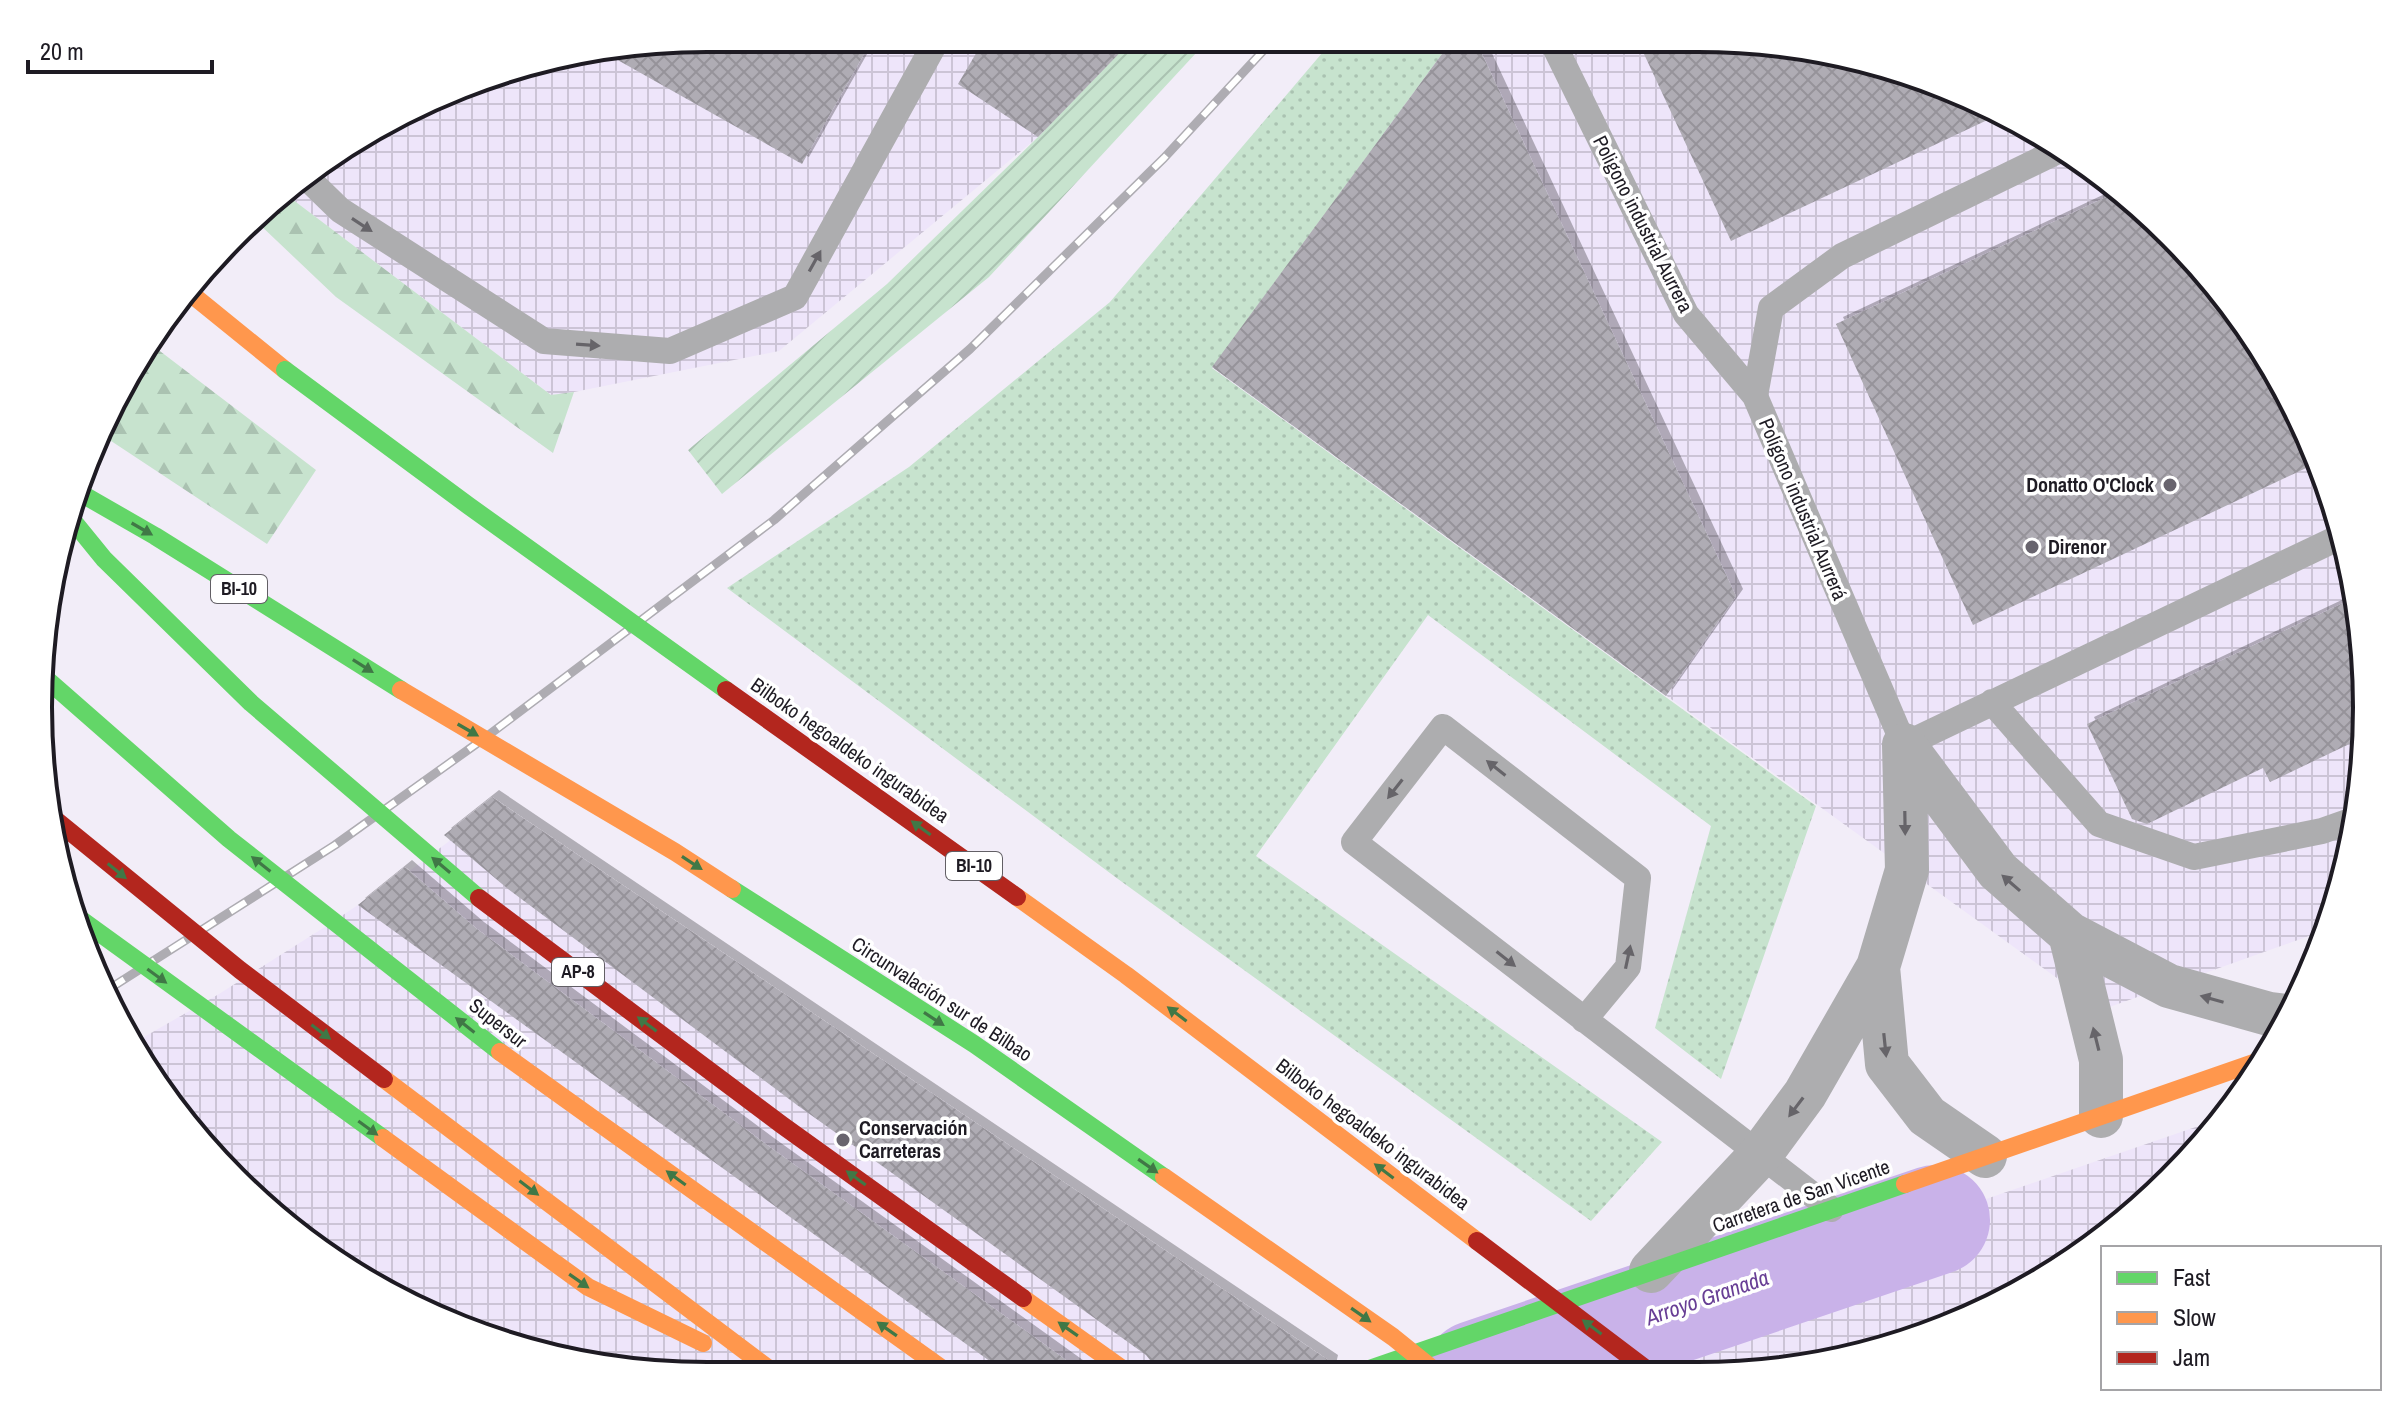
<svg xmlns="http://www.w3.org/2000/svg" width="2405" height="1414" font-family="'Archivo Narrow',sans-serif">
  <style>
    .industrial { fill: url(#industrial-grid) }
    .grass { fill: url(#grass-dots) }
    .forest { fill: url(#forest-firs) }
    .garden { fill: url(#garden-furrows) }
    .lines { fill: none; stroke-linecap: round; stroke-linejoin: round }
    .river { stroke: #c9b2e9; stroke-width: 110 }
    .building { fill: url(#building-cross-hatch); filter: url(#shadow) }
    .lane { stroke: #adadaf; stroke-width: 26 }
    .street { stroke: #adadaf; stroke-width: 44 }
    .fast { stroke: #63d668; stroke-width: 18 }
    .slow { stroke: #ff974d; stroke-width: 18 }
    .rail-casing { stroke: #aeacb2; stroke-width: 9 }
    .rail { stroke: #fff; stroke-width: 6; stroke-dasharray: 18; stroke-linecap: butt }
    .fast-bridge { stroke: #63d668; stroke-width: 18 }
    .slow-bridge { stroke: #ff974d; stroke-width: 18 }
    .jam-bridge { stroke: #b3261e; stroke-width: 18 }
    .oneway { fill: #666469 }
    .oneway2 { fill: #407846 }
    .poi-dot { fill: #68646e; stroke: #fff; stroke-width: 3 }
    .labels { text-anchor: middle; stroke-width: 7; stroke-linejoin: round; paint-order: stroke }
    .shield { fill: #fff; stroke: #625f65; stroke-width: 2 }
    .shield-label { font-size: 18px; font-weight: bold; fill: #1e1b23 }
    .street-label { font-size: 20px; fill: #1e1b23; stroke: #fff }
    .poi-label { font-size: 20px; font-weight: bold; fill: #1e1b23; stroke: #fff; text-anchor: start }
    .water-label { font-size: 22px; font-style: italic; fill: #683e95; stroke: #fff }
    .rim { fill: none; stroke: #1e1b23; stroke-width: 4 }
  </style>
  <defs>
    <pattern id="industrial-grid" width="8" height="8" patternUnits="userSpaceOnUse" patternTransform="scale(2)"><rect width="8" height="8" fill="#eee5fa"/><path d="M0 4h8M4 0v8" fill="none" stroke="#ccc4d6"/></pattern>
    <pattern id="grass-dots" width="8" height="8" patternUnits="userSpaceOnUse" patternTransform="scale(2)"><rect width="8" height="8" fill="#c7e3ce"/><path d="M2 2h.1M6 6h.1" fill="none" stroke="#aac2b1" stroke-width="1.8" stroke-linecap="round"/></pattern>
    <pattern id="forest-firs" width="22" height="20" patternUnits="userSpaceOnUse" patternTransform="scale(2)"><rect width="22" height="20" fill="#c7e3ce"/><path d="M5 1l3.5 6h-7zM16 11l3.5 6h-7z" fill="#aac2b1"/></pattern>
    <pattern id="garden-furrows" width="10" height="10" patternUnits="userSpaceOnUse" patternTransform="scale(2)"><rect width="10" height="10" fill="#c7e3ce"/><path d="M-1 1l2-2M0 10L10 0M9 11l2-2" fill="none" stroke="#aac2b1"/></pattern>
    <pattern id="building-cross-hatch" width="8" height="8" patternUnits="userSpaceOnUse" patternTransform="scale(2)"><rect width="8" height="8" fill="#afacb4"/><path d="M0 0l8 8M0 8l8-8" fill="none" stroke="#96939a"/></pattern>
    <filter id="shadow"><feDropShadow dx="7" dy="-7" stdDeviation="0" flood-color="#0004"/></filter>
  </defs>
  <rect width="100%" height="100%" fill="#f2edf8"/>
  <!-- industrial -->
  <path class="industrial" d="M707,38L1133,39L1038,137L779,351L574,392L551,395L284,193L300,176L492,73Z
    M1453,39H1742L1913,74L2070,151L2171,234L2255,336L2316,451L2354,577L2367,707L2354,838L2326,930L2101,1010L1212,367Z
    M484,815L1226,1375H663L492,1340L335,1263L176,1114L137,1041L219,994L328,925L412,869Z
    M2219,1119L2139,1210L2032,1287L1872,1353L1742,1375H1474Z"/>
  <!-- grass -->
  <path class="grass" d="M1334,39H1453L1212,368L1816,806L1721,1079L1655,1028L1711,826L1428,615L1256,856L1662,1142L1591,1221L1118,879L727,588L909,467L1110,302Z"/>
  <!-- forest -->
  <path class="forest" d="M284,193L551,395L574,392L553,453L336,297L257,222Z
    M148,342L316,470L267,544L102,435Z"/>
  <!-- garden -->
  <path class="garden" d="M1133,39H1209L989,277L722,494L688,450L887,284L1038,137Z"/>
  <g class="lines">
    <!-- river -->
    <path class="river" d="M1478,1375L1935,1220"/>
  </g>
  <!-- building -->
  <path class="building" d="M707,38H873L802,164L607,54Z
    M985,38L1133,39L1038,137L958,84Z
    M1453,39H1475L1736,596L1666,696L1212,367Z
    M1637,39H1742L1913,74L1998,115L1731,241Z
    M2119,191L2171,234L2254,336L2319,462L1973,625L1836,324Z
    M2356,597L2367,707L2364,737L2270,782L2263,768L2147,824L2132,819L2087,724Z
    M492,797L1331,1362L1328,1375H1156L1153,1364L1146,1355L797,1105L508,889L444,835Z
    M405,867L477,929L767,1145L1087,1375H1009L358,905Z"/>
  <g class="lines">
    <!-- lane -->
    <path class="lane" d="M1551,39L1686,314L1755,396
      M2064,148L1842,256L1771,308L1755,396L1904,745L2342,536
      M303,174L340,210L544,341L670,351L795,297L938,38
      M1992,702L2099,824L2194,857L2322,831L2356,819
      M1584,1020L1628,967L1638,878L1443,727L1354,842L1831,1209"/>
    <!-- street -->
    <path class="street" d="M1904,745L1998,871L2070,934L2169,986L2269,1014L2288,1016
      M2070,934L2101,1060V1116
      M1878,967L1887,1064L1927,1116L1985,1156
      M1651,1271L1760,1155L1805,1094L1878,967L1907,870L1904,745"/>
    <!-- fast -->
    <path class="fast" d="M75,490L155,536L401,690
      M1352,1375L1905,1184"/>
    <!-- slow -->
    <path class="slow" d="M190,293L285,370
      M1905,1184L2265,1059"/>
    <!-- rail casing -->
    <g class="rail-casing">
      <path id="rail" d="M109,989L335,845L486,737L774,520L970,349L1164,158L1274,39"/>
    </g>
    <!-- rail -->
    <use href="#rail" class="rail"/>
    <!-- fast-bridge -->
    <path class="fast-bridge" d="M285,370L469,506L726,690
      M69,516L104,559L251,703L479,898
      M43,676L229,839L500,1052
      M732,889L974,1044L1164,1177
      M72,913L383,1138"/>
    <!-- slow-bridge -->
    <path class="slow-bridge" d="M401,690L675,852L732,889
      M1017,897L1126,975L1477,1241
      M500,1052L951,1375
      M384,1079L777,1375
      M383,1138L588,1287L703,1343
      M1164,1177L1393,1337L1440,1375
      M1023,1298L1131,1375"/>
    <!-- jam-bridge -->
    <path class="jam-bridge" d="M726,690L1017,897
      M57,821L240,970L384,1079
      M479,898L782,1125L1023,1298
      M1477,1241L1654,1375"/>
  </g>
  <!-- one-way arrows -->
  <defs><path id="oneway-solid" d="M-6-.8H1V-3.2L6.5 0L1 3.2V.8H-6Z" transform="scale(2)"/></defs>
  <g class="oneway">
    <use href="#oneway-solid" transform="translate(362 225) rotate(33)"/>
    <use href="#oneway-solid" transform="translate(815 261) rotate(-61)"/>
    <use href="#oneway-solid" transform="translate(588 345) rotate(4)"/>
    <use href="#oneway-solid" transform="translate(1496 768) rotate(-142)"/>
    <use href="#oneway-solid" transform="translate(1395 789) rotate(128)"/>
    <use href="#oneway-solid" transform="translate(1905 823) rotate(89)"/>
    <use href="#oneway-solid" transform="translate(2011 883) rotate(-139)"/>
    <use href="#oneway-solid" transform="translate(1628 957) rotate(-78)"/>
    <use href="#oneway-solid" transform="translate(1506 959) rotate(38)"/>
    <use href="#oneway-solid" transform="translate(2212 999) rotate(-164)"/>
    <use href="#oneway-solid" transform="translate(2096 1039) rotate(-104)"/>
    <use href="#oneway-solid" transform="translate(1885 1045) rotate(84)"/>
    <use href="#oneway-solid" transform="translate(1796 1107) rotate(127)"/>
  </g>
  <g class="oneway2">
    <use href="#oneway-solid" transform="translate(142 529) rotate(30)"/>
    <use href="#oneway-solid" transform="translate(363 666) rotate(32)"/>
    <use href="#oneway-solid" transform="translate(468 730) rotate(30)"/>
    <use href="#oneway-solid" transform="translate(921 828) rotate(-144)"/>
    <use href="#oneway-solid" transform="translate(692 863) rotate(33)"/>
    <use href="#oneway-solid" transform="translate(261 864) rotate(-142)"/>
    <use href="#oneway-solid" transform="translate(441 865) rotate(-140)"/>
    <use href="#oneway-solid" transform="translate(117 871) rotate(39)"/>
    <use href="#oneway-solid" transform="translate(157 976) rotate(36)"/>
    <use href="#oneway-solid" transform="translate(1177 1014) rotate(-143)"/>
    <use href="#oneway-solid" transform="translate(934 1019) rotate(33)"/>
    <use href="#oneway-solid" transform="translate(647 1024) rotate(-143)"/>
    <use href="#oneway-solid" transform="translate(465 1025) rotate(-142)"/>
    <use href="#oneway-solid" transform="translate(321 1032) rotate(37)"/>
    <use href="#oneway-solid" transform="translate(368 1128) rotate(36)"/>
    <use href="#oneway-solid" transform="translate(1148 1166) rotate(35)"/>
    <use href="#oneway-solid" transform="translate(1384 1171) rotate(-143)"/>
    <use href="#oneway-solid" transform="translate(676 1178) rotate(-144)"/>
    <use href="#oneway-solid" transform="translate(856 1178) rotate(-144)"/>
    <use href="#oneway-solid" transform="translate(529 1188) rotate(37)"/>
    <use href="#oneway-solid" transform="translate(579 1281) rotate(35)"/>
    <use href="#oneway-solid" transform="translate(1361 1315) rotate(35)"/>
    <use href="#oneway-solid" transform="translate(1592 1327) rotate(-143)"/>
    <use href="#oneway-solid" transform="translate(887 1329) rotate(-145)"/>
    <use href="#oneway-solid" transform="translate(1068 1329) rotate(-145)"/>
  </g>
  <!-- markers -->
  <g class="poi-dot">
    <circle cx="2170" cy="485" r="8"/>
    <circle cx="2032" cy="547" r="8"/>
    <circle cx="843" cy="1140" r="8"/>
  </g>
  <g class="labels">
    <!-- shield labels -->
    <g class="shield">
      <rect x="211" y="575" width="56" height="28" rx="6"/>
      <rect x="946" y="852" width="56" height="28" rx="6"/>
      <rect x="552" y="958" width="52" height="28" rx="6"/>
    </g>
    <g class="shield-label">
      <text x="239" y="595">BI-10</text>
      <text x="974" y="872">BI-10</text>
      <text x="578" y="978">AP-8</text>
    </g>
    <!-- street labels -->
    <g class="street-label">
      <text transform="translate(1643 224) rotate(63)" y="7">Poligono industrial Aurrera</text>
      <text transform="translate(1803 509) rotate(67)" y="7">Polígono industrial Aurrerá</text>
      <text transform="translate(850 750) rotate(35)" y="7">Bilboko hegoaldeko ingurabidea</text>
      <text transform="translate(942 999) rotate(33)" y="7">Circunvalación sur de Bilbao</text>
      <text transform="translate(498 1023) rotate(38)" y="7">Supersur</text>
      <text transform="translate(1373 1134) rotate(37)" y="7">Bilboko hegoaldeko ingurabidea</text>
      <text transform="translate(1801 1196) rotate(-19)" y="7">Carretera de San Vicente</text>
    </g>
    <!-- poi labels -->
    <g class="poi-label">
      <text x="2154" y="492" text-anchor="end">Donatto O'Clock</text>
      <text x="2048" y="554">Direnor</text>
      <text x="859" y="1135">Conservación<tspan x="859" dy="23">Carreteras</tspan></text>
    </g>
    <!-- water labels -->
    <g class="water-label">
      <text transform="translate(1707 1297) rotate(-19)" y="8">Arroyo Granada</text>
    </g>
  </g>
  <!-- crop -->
  <path d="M0 0H2405V1414H0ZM707 52H1698A655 655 0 0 1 2353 707V707A655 655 0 0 1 1698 1362H707A655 655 0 0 1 52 707V707A655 655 0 0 1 707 52Z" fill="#fff" fill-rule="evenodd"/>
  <path class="rim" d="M707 52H1698A655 655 0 0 1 2353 707V707A655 655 0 0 1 1698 1362H707A655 655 0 0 1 52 707V707A655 655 0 0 1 707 52Z"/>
  <!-- legend -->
  <rect x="2101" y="1246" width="280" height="144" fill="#ffffff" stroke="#a5a4a7" stroke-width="2"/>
  <rect x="2117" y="1272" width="40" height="12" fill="#63d668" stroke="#a5a4a7" stroke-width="2"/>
  <text x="2173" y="1286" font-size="24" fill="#1e1b23">Fast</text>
  <rect x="2117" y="1312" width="40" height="12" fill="#ff974d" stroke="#a5a4a7" stroke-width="2"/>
  <text x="2173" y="1326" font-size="24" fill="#1e1b23">Slow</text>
  <rect x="2117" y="1352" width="40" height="12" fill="#b3261e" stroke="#a5a4a7" stroke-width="2"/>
  <text x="2173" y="1366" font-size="24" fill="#1e1b23">Jam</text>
  <!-- scale -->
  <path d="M28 60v12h184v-12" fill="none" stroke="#1e1b23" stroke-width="4"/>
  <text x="40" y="60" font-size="24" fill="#1e1b23" stroke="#ffffff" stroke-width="6" paint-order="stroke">20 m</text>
</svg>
